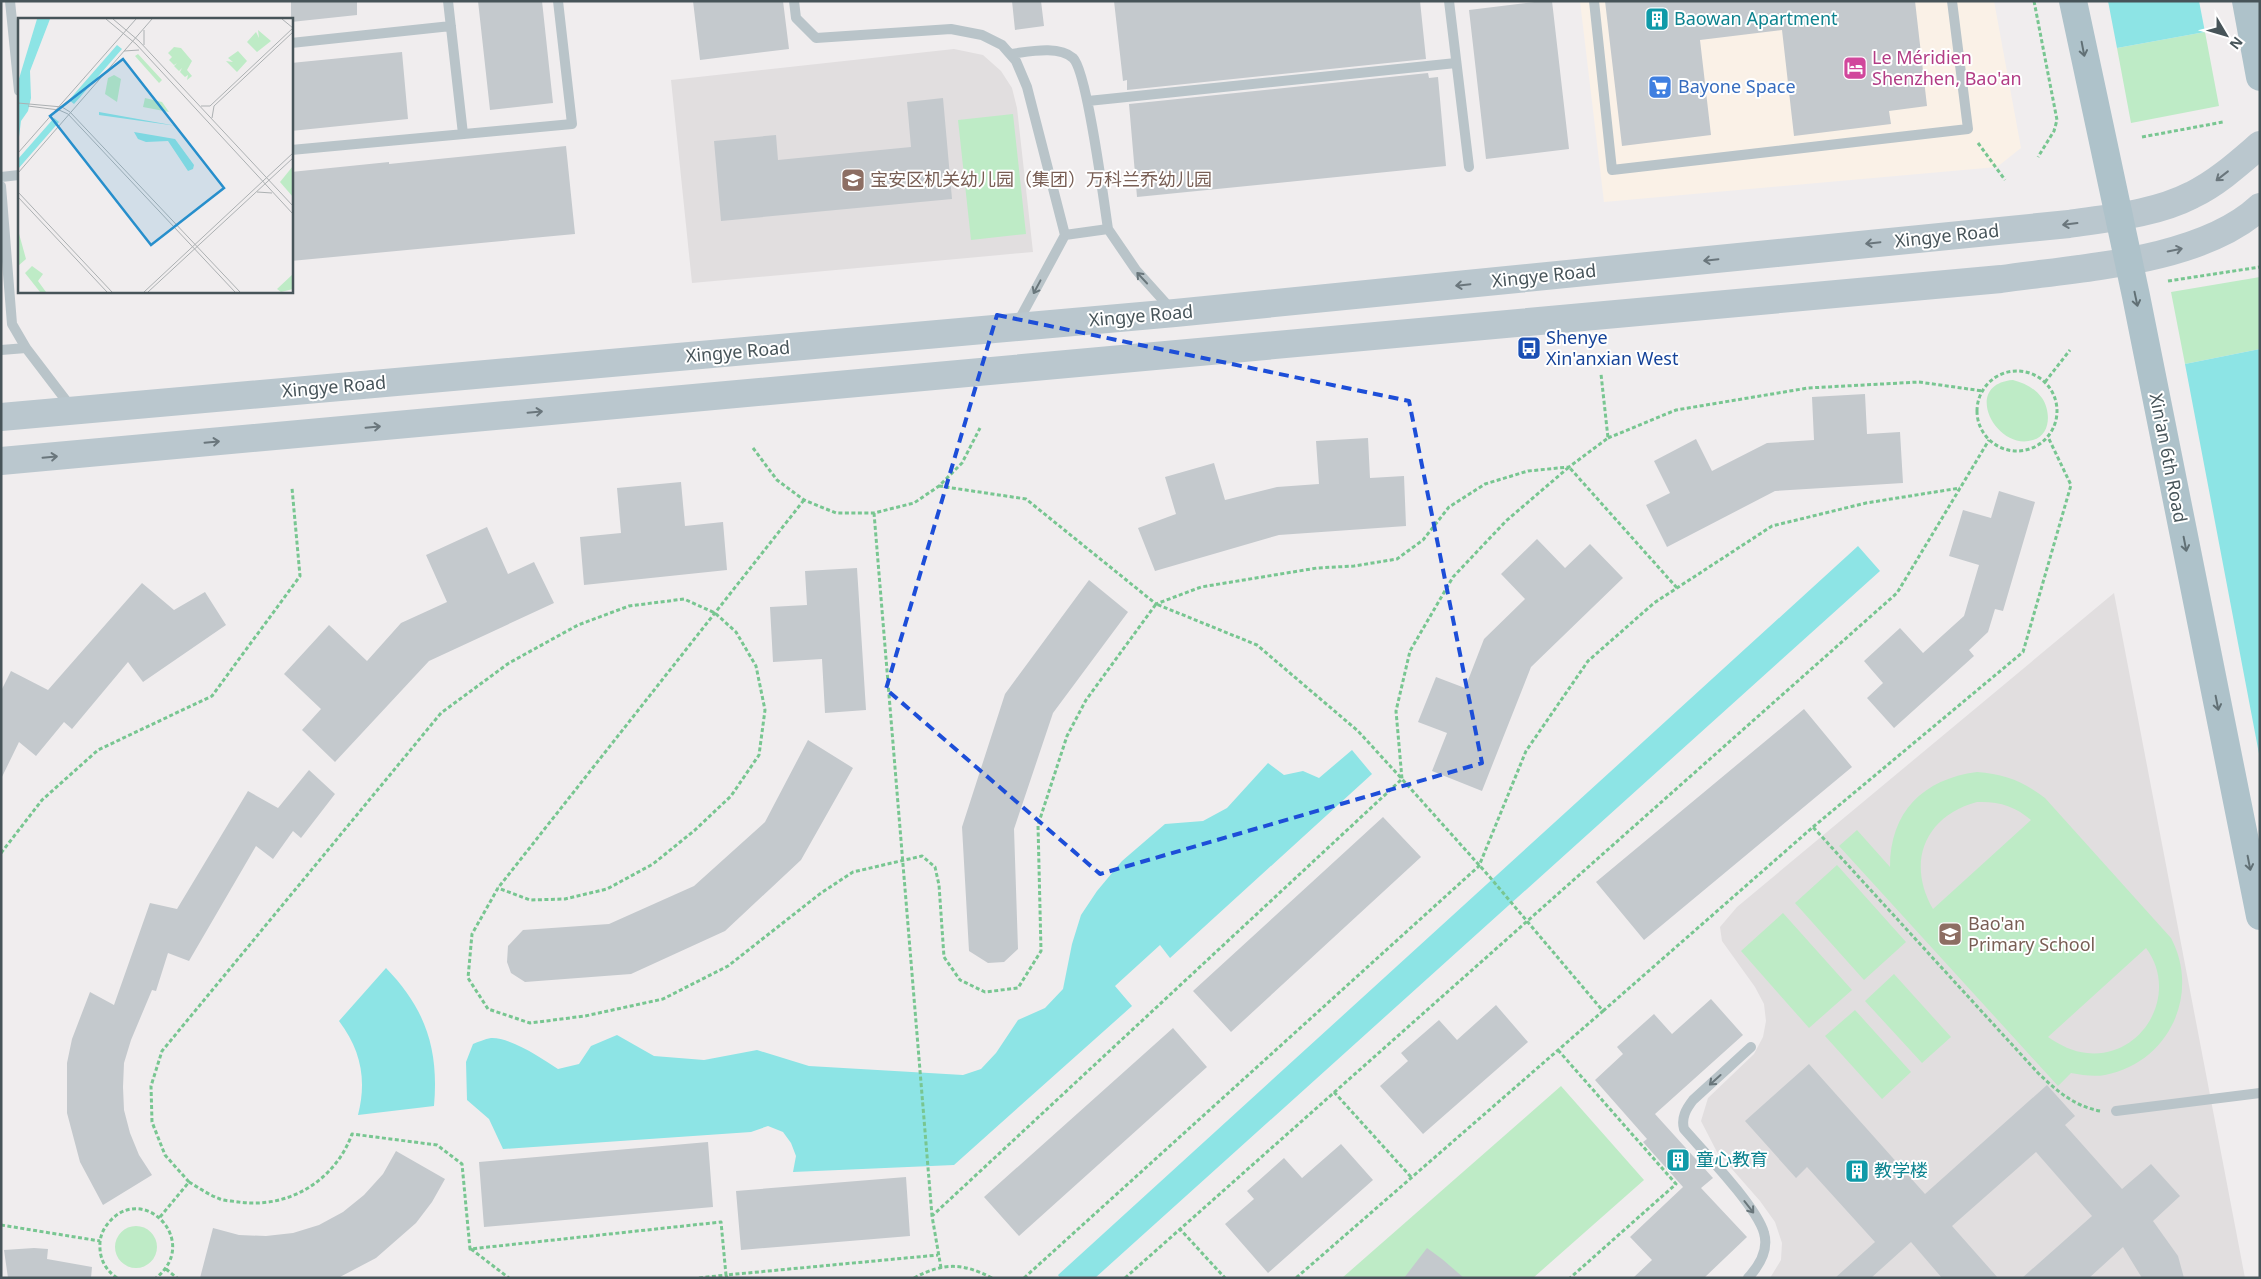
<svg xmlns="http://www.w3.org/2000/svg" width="2261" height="1279" font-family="'Noto Sans','Noto Sans SC',sans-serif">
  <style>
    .commercial { fill: #faf1e7 }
    .education { fill: #e1dedf }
    .green { fill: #beebc6; fill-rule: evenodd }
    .water { fill: #8de4e5 }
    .building { fill: #c4c9cd }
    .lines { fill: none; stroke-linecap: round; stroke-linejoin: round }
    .path { stroke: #78c691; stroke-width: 3; stroke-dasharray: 4 2.5; stroke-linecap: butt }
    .lane { stroke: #b9c4c9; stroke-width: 10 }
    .secondary { stroke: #bac7ce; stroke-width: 28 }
    .primary { stroke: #aec2ca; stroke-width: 28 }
    .oneway { stroke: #617075 }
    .oneway2 { stroke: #6a767c }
    .oneway3 { stroke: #69767b }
    .marked { fill: none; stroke: #1d4ed8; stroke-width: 4; stroke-dasharray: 10 6; stroke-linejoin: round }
    .labels { text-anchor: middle; stroke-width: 4; stroke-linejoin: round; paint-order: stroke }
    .culture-label { font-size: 18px; fill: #0d838f; stroke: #fff; text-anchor: start }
    .hotel-label { font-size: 18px; fill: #b23c85; stroke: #fff; text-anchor: start }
    .shop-label { font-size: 18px; fill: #366cbe; stroke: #fff; text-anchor: start }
    .education-label { font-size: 18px; fill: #785e54; stroke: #fff; text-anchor: start }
    .street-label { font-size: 18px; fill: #475459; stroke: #fff }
    .transit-label { font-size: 18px; fill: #164399; stroke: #fff; text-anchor: start }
    .inset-road { fill: none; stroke: #acb0b2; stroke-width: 1 }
    .view { fill: #278fcc; fill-opacity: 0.15; stroke: #278fcc; stroke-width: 2.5 }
    .inset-edge { fill: none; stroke: #475459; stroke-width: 2.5 }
  </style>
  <rect width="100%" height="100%" fill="#f0edee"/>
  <!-- commercial -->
  <path class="commercial" d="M1580,1H1994L2021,148L1997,167L1604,202Z"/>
  <!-- education -->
  <path class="education" d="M954,49L983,55L1001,71L1012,88L1017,108L1033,252L692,283L671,80Z
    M2114,593L2245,1278H1770L1781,1260L1782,1243L1775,1222L1760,1201L1717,1152L1701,1121L1708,1098L1754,1054L1763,1037L1766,1021L1764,1004L1755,987L1722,941L1720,927L1737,907Z"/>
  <!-- green -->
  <path class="green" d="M2205,32L2219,106L2131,123L2117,48Z
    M1013,114L1026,234L971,240L958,120Z
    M2260,277V349L2185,364L2171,292Z
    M2013,380C2024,383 2035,388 2042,398C2051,411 2051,435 2033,440C1996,452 1961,384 2013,380Z
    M1977,772C2004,774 2023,781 2045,798L2171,938C2201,995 2168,1063 2105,1075C2094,1077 2082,1075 2071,1073L2058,1086L1839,846L1857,830L1890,867C1890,812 1923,779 1977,772ZM1977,802C1998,801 2015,806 2031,820L1933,909C1906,862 1925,816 1977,802ZM2146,948C2180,993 2143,1059 2087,1053C2073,1052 2060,1045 2048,1037Z
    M1837,865L1906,942L1864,980L1795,903Z
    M1783,913L1852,990L1809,1028L1741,951Z
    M1894,974L1951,1037L1922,1063L1865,1001Z
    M1855,1010L1911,1072L1882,1099L1825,1036Z
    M1561,1086L1644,1180L1533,1278H1342Z
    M115 1247a21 21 0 1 1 42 0a21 21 0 1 1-42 0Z"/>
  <!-- water -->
  <path class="water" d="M2108,1H2199L2205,32L2117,48Z
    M2260,349V759L2185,364Z
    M1858,546L1880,571L1095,1278H1060L1058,1275Z
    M1352,750L1372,774L1170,958L1160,945L1115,986L1132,1006L954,1165L793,1172L796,1156L791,1143L783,1132L768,1126L751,1132L503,1149L489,1119L467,1100L466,1062L473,1044C478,1042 485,1039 491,1038C510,1037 543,1059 558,1069L579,1064L591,1046L617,1035L654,1056L704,1060L757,1050L809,1066L963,1075L981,1069L996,1053L1018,1020L1045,1008L1063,989L1072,944L1081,915L1097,891L1122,861L1165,824L1203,821L1227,808L1268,763L1284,775L1303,771L1319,778Z
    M386,968C426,1009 439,1050 434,1106L358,1115C367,1080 361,1050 339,1021Z"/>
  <!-- building -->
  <path class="building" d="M291,1H357V15L291,22Z
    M478,1H542L553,103L490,110Z
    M693,1H783L789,49L700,60Z
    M1012,1H1041L1044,26L1015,30Z
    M1114,1H1420L1426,59L1127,90V80L1123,81Z
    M1543,1H1552L1569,149L1486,159L1469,10Z
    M1605,1H1915L1927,106L1889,111L1891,124L1794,136L1782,30L1700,40L1711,135L1622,146Z
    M402,52L408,119L291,131V63Z
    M1428,73L1429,78L1438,77L1446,166L1137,197L1129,104Z
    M943,98L952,199L721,221L714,141L776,135L778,160L911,147L907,102Z
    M566,146L575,234L291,261V172L389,162V164Z
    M1865,394L1867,434L1900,432L1903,483L1775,491L1667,547L1646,505L1670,493L1654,461L1696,439L1712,471L1767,443L1814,440L1812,397Z
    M1368,438L1370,478L1404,476L1406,526L1279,535L1155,571L1138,528L1176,514L1165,477L1214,463L1225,500L1277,487L1319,484L1316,441Z
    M681,482L685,526L723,522L727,570L584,585L580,537L621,533L617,488Z
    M1999,491L2035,502L2003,611L1995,609L1988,632L1969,650L1974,656L1894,728L1867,698L1883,683L1864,661L1900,628L1923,653L1964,616L1979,565L1949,556L1963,510L1991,518Z
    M487,527L508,574L534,562L554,603L429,661L335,762L302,730L321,709L284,674L329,625L367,661L401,623L447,602L426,555Z
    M1537,539L1565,568L1590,544L1623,578L1531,667L1482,791L1432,771L1447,733L1418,722L1436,677L1465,688L1484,639L1525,599L1501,574Z
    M857,568L866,710L825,713L822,659L773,662L770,607L807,605L805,571Z
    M1089,580L1128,612L1053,713L1014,829L1018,949L1004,962L988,963L969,951L962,827L1005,694Z
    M142,583L174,610L205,592L226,625L143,682L128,662L72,729L64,722L36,756L19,742L1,779V691L11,671L48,690Z
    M1804,709L1852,767L1644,940L1596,882Z
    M808,740L853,768L801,860L725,931L631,974L525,982L511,973L507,962L508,946L523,930L609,924L694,886L765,822Z
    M309,770L335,794L301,838L293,831L273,859L256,846L189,961L168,953L156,991L152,990L131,1040L124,1063L123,1087L124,1110L130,1133L139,1155L152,1175L103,1205L80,1162L67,1113V1063L72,1039L90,992L114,1005L150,903L177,909L248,791L278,808Z
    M1383,817L1421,857L1231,1032L1193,991Z
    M1711,999L1743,1035L1655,1114L1713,1178L1701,1188L1747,1237L1704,1278H1633L1652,1260L1630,1237L1683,1187L1643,1142L1647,1139L1595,1080L1623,1054L1617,1047L1654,1014L1672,1034Z
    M1496,1005L1528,1042L1423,1134L1380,1086L1408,1061L1401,1053L1439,1020L1457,1040Z
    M1173,1028L1207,1067L1019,1236L984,1197Z
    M1809,1064L1925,1194L2047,1085L2075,1116L2065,1125L2122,1189L2151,1164L2180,1196L2153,1221L2178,1256L2184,1278H2142L2123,1247L2089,1278H2022L2092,1216L2036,1152L1952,1226L1998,1278H1942L1911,1242L1871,1278H1835L1875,1242L1807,1167L1796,1178L1745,1121Z
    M708,1142L713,1207L484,1227L479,1162Z
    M1341,1144L1373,1180L1268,1273L1225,1224L1254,1199L1247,1191L1284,1158L1302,1178Z
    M396,1151L445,1179L432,1202L416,1223L376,1258L338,1278H200L213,1228L239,1235L266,1236L293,1233L319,1225L343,1212L364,1195L383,1174Z
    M906,1177L910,1236L741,1250L736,1191Z
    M34,1248L48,1249L47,1259L92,1267L91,1278H8L4,1250Z
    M1427,1248L1442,1259L1464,1278H1404Z"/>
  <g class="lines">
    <!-- path -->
    <path class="path" d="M2034,1L2057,120L2054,131L2038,157
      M2142,137L2223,122
      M1978,143L2005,180
      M2168,281L2260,267
      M1977 411a40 40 0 1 1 80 0a40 40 0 1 1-80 0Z
      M2045,382L2070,350
      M1608,438L1676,410L1808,388L1919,382L1983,391
      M753,448L777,480L804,500L836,513H874L914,503L939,486L962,463L980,428
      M939,486L1026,499L1156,604L1201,587L1317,568L1354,566L1397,559L1423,540L1449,507L1485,484L1528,471L1569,467L1608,438L1601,374
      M804,500L498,888L472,934L468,978L488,1009L530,1023L585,1016L663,999L728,966L821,893L853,872L922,856L935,867L939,885L944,957L960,980L985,992L1018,988L1041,951L1038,825L1067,736L1086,700L1156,604L1257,645L1358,731L1402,779L1396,711L1410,651L1453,577L1506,521L1569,467L1677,588
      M874,513L932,1216
      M1813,827L2023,652L2071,485L2048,437
      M1,853L42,800L98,750L212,696L300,576L292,488
      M1603,1011L1813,827L2038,1073C2057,1091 2074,1106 2100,1111
      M1558,1050L1676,1184L1570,1278
      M1334,1092L1411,1177
      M189,1182C199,1188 209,1195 220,1199C225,1201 233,1201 239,1202C288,1209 335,1181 352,1134L437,1145L462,1164L470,1249L721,1222L726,1275L938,1255
      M160,1217L189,1182L165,1155L152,1122L151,1086L162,1051L441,713L509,663L578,625L629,606L684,599L715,613L736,632L756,666L765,710L759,755L731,796L695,830L653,864L607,889L565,899L530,900L498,888
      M1,1225L100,1241
      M1179,1228L1225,1278
      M471,1249L509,1278
      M941,1268L932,1216L1402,779L1488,875L1603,1011L1296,1278
      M166,1269L177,1278
      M117,1278C104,1269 99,1257 100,1242C101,1232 106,1225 112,1219C147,1185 200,1243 156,1278
      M699,1278L726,1275L727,1278
      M914,1278C944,1262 963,1263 992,1278
      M1024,1278L1479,866L1526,751L1588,661L1654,603L1772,526L1866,503L1960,488
      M1125,1278L1897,593L1989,440"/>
    <!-- lane -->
    <path class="lane" d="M10,1L19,91
      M448,1L463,134
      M794,1L796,18L816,38L951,29L982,35L1002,45L1016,61L1027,87L1065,235
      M1449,1L1469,167
      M1594,1L1612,170L1968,129L1952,1
      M291,43L451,26
      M1010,54C1028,52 1058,45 1073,58C1087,71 1104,202 1108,229
      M1088,101L1456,63
      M291,150L572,124L558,1
      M1,177L19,175
      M1,186L12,324L26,348
      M1017,324L1065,235L1108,229L1136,270L1171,309
      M1,350L26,348L71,407
      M2116,1111L2260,1093
      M1748,1278C1759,1266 1769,1250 1764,1233C1757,1207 1704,1152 1684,1129C1681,1118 1686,1109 1693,1100L1751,1047"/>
    <!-- secondary -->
    <path class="secondary" d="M1,417L1175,313L2069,224C2109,218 2155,214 2192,195C2217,183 2239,163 2260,145
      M1,461L2001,279C2078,268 2201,262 2260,207"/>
    <!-- primary -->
    <path class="primary" d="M2073,1L2136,296L2260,916
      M2246,1L2260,77"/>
  </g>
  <!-- one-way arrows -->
  <defs><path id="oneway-shaft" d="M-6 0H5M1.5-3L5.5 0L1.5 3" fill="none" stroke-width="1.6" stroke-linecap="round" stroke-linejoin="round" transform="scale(1.25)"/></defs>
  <g class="oneway">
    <use href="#oneway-shaft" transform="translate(2083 49) rotate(79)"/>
    <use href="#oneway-shaft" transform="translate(2136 299) rotate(78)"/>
    <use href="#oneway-shaft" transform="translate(2185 544) rotate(79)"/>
    <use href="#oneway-shaft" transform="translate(2217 703) rotate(79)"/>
    <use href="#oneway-shaft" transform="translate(2249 863) rotate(79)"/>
  </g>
  <g class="oneway2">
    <use href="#oneway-shaft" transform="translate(2222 176) rotate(142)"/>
    <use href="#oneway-shaft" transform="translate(2070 224) rotate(173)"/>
    <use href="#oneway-shaft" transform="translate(1873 243) rotate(174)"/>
    <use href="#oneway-shaft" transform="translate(2175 250) rotate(-12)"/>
    <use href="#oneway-shaft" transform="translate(1711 260) rotate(174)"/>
    <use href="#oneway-shaft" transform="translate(1463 285) rotate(174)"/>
    <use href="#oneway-shaft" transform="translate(535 412) rotate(-5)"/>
    <use href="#oneway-shaft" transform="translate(373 427) rotate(-5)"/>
    <use href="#oneway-shaft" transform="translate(212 442) rotate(-5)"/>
    <use href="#oneway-shaft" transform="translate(50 457) rotate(-5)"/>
  </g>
  <g class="oneway3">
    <use href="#oneway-shaft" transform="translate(1142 278) rotate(-133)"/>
    <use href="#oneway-shaft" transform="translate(1037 287) rotate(118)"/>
    <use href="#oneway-shaft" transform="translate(1715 1080) rotate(138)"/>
    <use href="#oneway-shaft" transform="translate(1749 1207) rotate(52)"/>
  </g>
  <!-- marked area -->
  <path class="marked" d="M997,315L1409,401L1482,763L1100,874L886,689Z"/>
  <!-- icons -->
  <defs>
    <g id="building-square" transform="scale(1.25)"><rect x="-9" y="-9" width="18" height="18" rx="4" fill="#0f9aa8" stroke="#fff"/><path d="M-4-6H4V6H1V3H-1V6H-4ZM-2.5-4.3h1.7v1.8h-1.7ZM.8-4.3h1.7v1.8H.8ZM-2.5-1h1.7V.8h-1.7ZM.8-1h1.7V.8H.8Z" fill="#fff"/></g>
    <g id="hotel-square" transform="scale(1.25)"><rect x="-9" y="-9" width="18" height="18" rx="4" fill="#d1479c" stroke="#fff"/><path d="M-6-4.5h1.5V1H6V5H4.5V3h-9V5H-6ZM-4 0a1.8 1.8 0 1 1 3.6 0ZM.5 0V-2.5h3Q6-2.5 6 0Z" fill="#fff"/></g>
    <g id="supermarket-square" transform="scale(1.25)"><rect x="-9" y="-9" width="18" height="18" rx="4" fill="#3f7fe0" stroke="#fff"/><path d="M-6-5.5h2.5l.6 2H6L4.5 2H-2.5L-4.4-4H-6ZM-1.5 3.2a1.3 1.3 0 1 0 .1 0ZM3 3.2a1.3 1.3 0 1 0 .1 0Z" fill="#fff"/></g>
    <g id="school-square" transform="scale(1.25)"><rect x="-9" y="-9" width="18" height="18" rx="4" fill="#8d6e63" stroke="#fff"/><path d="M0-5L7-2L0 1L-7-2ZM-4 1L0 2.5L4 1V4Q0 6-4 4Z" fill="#fff"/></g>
    <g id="bus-square" transform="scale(1.25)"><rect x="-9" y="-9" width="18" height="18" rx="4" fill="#1a4fb4" stroke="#fff"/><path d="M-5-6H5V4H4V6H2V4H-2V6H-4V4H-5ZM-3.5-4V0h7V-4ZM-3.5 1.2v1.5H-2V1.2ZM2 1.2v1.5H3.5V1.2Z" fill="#fff"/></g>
  </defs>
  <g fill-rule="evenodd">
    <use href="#building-square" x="1657" y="19"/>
    <use href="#hotel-square" x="1855" y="68"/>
    <use href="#supermarket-square" x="1660" y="87"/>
    <use href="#school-square" x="853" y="180"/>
    <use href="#bus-square" x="1529" y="348"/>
    <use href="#school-square" x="1950" y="934"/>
    <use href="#building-square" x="1678" y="1160"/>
    <use href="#building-square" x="1857" y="1171"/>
  </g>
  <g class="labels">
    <!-- culture labels -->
    <g class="culture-label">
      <text x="1674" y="25">Baowan Apartment</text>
      <text x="1696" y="1166">童心教育</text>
      <text x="1874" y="1177">教学楼</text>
    </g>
    <!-- hotel labels -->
    <g class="hotel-label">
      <text x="1872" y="64">Le Méridien<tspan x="1872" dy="21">Shenzhen, Bao'an</tspan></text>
    </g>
    <!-- shop labels -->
    <g class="shop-label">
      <text x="1678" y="93">Bayone Space</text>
    </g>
    <!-- education labels -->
    <g class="education-label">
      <text x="870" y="186">宝安区机关幼儿园（集团）万科兰乔幼儿园</text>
      <text x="1968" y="930">Bao'an<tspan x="1968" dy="21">Primary School</tspan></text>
    </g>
    <!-- street labels -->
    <g class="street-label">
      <text transform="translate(1947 236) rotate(-6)" y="6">Xingye Road</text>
      <text transform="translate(1544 276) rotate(-6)" y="6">Xingye Road</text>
      <text transform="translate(1141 316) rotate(-5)" y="6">Xingye Road</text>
      <text transform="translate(738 352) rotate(-5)" y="6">Xingye Road</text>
      <text transform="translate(334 387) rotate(-5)" y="6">Xingye Road</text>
      <text transform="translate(2168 458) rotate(79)" y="6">Xin'an 6th Road</text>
    </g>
    <!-- transit labels -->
    <g class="transit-label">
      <text x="1546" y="344">Shenye<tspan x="1546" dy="21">Xin'anxian West</tspan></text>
    </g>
  </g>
  <!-- overview -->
  <g transform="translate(18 18)">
    <rect width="275" height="275" fill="#f0edee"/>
    <path d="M240,12L253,23L239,34L229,24L238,14L241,20ZM156,29L163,30L174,43L169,52L174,58L169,62L170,57L167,59L162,54L164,50L161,53L156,48L159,45L156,47L151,42L154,39L150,35ZM220,33L229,43L219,54L208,43L215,44L210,40ZM120,36L144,62L141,65L117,38ZM96,57L103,61L99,84L87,76L90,60ZM127,80L144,84L151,94L125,89ZM275,148V179L262,164ZM0,212L8,241L0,248ZM14,248L25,256L20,263L28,274H22L7,255ZM275,256V271L263,274L259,271Z" fill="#beebc6"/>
    <path d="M19,1H32L12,53L13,80L10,93L3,103L0,127V64ZM99,27L104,31L56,86L51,82ZM81,94L159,108L81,97ZM36,100L41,104L0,151V141ZM116,114L157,121L176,147L175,151L170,153L150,123L128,124L120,121Z" fill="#8de4e5"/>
    <path class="inset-road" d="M88,1L118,26L275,196M95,1L121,23L275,188M126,27V12M106,33L121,32M0,85L44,89L52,94L222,274M10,88L41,92L50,96L217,274M183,88H192L275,10L264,1M194,100L196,88L275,14M0,135L118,1M0,155L134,1M0,174L94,274M239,174L254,175M0,179L89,274M126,274L275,135M130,274L275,140"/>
    <path class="view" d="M105,41L206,170L133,227L32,98Z"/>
    <rect width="275" height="275" class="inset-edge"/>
  </g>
  <!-- border -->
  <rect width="2261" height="1279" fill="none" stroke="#475459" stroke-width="5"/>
  <!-- north arrow -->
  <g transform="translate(2226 35) rotate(128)" stroke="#ffffff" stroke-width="4" paint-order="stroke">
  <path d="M0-4L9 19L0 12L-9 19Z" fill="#475459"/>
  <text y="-8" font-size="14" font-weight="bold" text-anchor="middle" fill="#475459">N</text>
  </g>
</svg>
